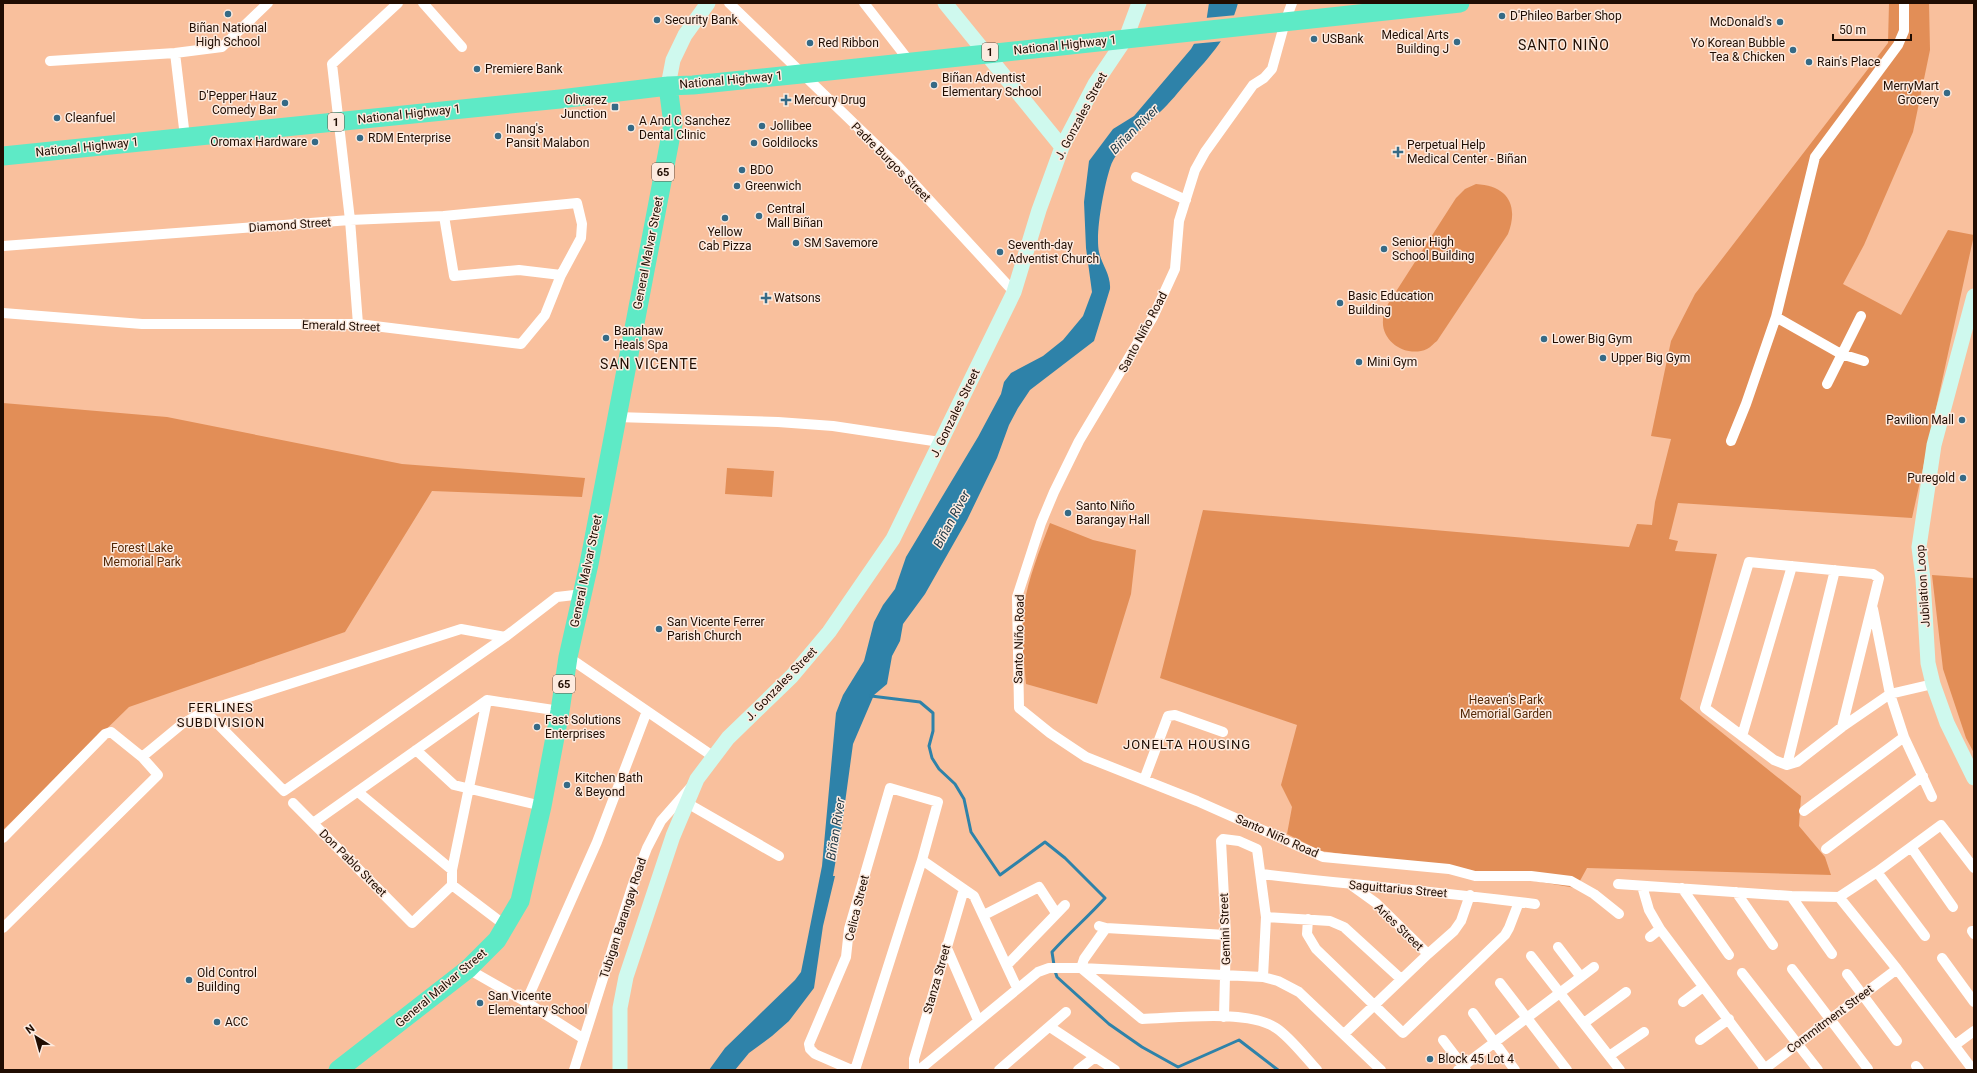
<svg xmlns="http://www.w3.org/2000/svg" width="1977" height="1073" font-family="Roboto,sans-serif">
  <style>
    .green { fill: #e28e57 }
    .water { fill: #2e82a9 }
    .pier { fill: #f9c09d }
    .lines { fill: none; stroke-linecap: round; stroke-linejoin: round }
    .stream { stroke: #2e82a9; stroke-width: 3 }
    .street { stroke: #fff; stroke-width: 10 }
    .secondary { stroke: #cff9ee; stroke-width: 15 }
    .highway { stroke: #5eeac6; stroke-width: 19 }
    .poi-dot { fill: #356a86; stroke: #fdebe0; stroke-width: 1.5 }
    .labels { text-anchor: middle; stroke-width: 3; stroke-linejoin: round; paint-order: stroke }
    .shield { fill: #fdebe0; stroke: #625045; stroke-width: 1 }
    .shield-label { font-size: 11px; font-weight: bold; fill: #200d02 }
    .poi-label { font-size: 12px; fill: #200d02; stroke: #fdebe0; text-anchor: start }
    .street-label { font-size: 12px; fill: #200d02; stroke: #fdebe0 }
    .park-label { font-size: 12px; fill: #552907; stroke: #fdebe0 }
    .water-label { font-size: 13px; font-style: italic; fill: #243d4a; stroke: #fdebe0 }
    .neighbourhood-label { font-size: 13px; letter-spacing: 1px; fill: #200d02; stroke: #fdebe0 }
    .quarter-label { font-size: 14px; letter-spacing: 1px; fill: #200d02; stroke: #fdebe0 }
  </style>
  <rect width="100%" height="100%" fill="#f9c09d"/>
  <!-- green -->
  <path class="green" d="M1889,3H1929L1930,50L1913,132L1864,245L1843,284L1901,315L1948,230L1974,235L1912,518L1678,503L1669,539L1678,541L1675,551L1717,554L1680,699L1801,796L1799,826L1825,857L1831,875L1587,868L1576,888L1517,878L1321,851L1287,834L1292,807L1281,785L1297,725L1160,678L1203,510L1629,547L1637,524L1652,525L1655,502L1671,439L1651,436L1671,341L1695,294L1888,43Z
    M1476,184C1508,186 1519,205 1508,234L1437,341C1434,343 1431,347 1427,349C1407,358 1381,342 1383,320C1383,315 1386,309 1388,304L1456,198L1465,189Z
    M3,403L167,417L402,464L585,478L582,497L432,491L345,632L129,707L3,830Z
    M727,468L774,471L772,497L725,494Z
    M1050,523L1093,540L1136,550L1131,594L1097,704L1026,684C1024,659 1020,632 1024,606C1028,579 1040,549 1050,523Z
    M1932,575L1974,578V753L1966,738L1943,669Z"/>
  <!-- water -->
  <path class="water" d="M1209,3H1238C1229,37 1211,55 1188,81C1179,91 1170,103 1160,112C1142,129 1118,144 1110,168C1104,187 1095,233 1099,252C1102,265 1111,275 1110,289L1094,341L1030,390L1018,408L1009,425L997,458L967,520L925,594L903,624L900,641L892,656L887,684L874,695L853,744L842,825L833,876H835L823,926L814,988L789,1021L772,1036L749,1053L735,1070H709L725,1048L795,980L801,972L822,866L836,713L843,695L864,661L874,622L883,605L895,589L906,557L978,437L1001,394L1004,382L1011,373L1043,356L1063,340L1083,316L1092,292L1086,248L1084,202L1089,161L1113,129L1134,116L1191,49L1206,23Z"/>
  <!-- pier -->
  <path class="pier" d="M1237,15L1225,41L1192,44L1205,18Z"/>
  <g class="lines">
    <!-- stream -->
    <path class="stream" d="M871,696L920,702L933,713V731L929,746L932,758L939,769L955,784L964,799L971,832L1000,875L1045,842L1065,858L1105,898C1088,917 1069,933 1052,952L1054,965
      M1055,971L1057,977L1109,1024L1142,1047L1178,1067L1239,1040L1278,1070"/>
    <!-- street -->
    <path class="street" d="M423,3L462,47
      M729,3L896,164L1014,292
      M864,3L910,62
      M1292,3L1285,22L1272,69L1264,78L1253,85L1205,152L1195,170L1179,221L1175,269L1153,317L1079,441L1054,492L1041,523L1017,597L1019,708L1050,733L1086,757L1197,801L1323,857L1449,869L1475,876H1531L1571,881L1594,894L1619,914
      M175,53L185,137
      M50,61L175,53L222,47L268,3
      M1136,177L1186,200
      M444,216L454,276L519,270L561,275
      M3,246L350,220L444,216L577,203L582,224L581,238L561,275L545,315L521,344L358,324H142L3,313
      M1776,317L1841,354L1864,361
      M358,324L350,220L332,64L398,3
      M1827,384L1861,316
      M616,417L778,422L833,426L940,442
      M1731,441L1746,404L1776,317L1815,157L1898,45L1904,31V3
      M1873,609L1890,694L1904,737L1932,797
      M568,657L714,757
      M205,711L284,791L505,637L557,597L583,594
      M1842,727L1879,578L1873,574L1749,562L1705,708L1774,760L1787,765L1797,762L1842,727L1890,694L1933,684
      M1742,736L1792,566
      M416,750L454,785L542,806
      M142,757L182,724L205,711L461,629L505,637
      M1787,765L1835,570
      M1144,780L1168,716L1175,715L1223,732
      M358,792L452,870
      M293,803L412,923L452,885V870L487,700
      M687,803L779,856
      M1804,811L1904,737
      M313,823L487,700L560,711
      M3,838L105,734L111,732L142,757L158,775L3,928
      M1911,847L1953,907
      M1826,849L1923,776
      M922,860L974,896L1017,988
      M1877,872L1925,936
      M1261,874C1352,885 1444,892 1535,904
      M1618,884L1791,896L1839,897L1877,872L1941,825L1974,868
      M452,885L506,926
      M1351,885L1376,903L1428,954
      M1642,886L1649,910L1660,929L1766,1070
      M1682,888L1729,955
      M1736,892L1773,945
      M1791,896L1832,954
      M1839,897L1897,969L1973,1070
      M984,915L1039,887L1056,913
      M1266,917L1330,921L1344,927L1401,979
      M1308,919L1307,934L1316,949L1403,1033L1505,935L1509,928L1519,902
      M1099,926L1106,928L1226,935
      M1972,931L1974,934
      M1650,937L1660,929
      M946,946L978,1020
      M1558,947L1581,977
      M1531,956L1620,1070
      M1942,958L1974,1002
      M1007,965L1065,905
      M1081,968L1142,1019C1177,1018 1248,1009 1276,1028C1290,1037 1305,1057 1317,1070
      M1081,968L1084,959L1106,928
      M468,969L526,1002L584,1039
      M1792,969L1868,1069
      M1742,973L1818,1070
      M1847,974L1897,1041
      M1500,983L1567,1070
      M526,1002L597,842L647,711
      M1683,1002L1703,987
      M1473,1013L1515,1070
      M1224,1017L1226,935L1221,841L1223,839L1239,841L1257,849L1266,917L1263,977
      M1584,1023L1626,992
      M1050,1027L1115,1070
      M1344,1034L1428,954L1454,931L1461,921L1470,895
      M1443,1040L1466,1070
      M1700,1040L1729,1019
      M1955,1045L1974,1031
      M1609,1056L1644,1032
      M1916,1066L1919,1070
      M574,1070L632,887L647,848L661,821L690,788
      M852,1070L815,1054L810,1049L809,1044L846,957L849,929L890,788L938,802L922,860L855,1070
      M914,1070V1059L964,889
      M919,1070L1038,972L1049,968H1081L1263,977L1278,981L1299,992L1381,1070
      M999,1070L1066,1012
      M1078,1070L1095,1057
      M1458,1070L1594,967
      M1763,1070L1897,969"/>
    <!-- secondary -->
    <path class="secondary" d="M945,3L1062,147
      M668,86L673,60L685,35L708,3
      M1974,296L1934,445L1919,547L1923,579L1928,663L1933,684L1947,723L1974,778
      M620,1070V1008L626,977L673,836L697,779L728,738L792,676L829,632L893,539L1014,292L1039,210L1062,147L1095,84L1126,38L1139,3"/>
    <!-- highway -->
    <path class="highway" d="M3,156L560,99L668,86L693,85L801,74L1460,3
      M338,1070L468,969L497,940L520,901L542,806L560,711L568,657L589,564L673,124L668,86"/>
  </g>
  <!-- markers -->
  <g class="poi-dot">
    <circle cx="228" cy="14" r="4"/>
    <circle cx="1502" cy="16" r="4"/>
    <circle cx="657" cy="20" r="4"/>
    <circle cx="1780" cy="22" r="4"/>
    <circle cx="1314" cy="39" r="4"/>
    <circle cx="1457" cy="42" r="4"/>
    <circle cx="810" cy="43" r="4"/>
    <circle cx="1793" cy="50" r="4"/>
    <circle cx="1809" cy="62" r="4"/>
    <circle cx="477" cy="69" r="4"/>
    <circle cx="934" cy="85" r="4"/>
    <circle cx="1947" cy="93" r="4"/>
    <path d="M784 94h4v4h4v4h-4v4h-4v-4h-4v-4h4z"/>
    <circle cx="285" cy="103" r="4"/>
    <rect x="611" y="103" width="8" height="8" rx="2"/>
    <circle cx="57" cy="118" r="4"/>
    <circle cx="762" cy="126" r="4"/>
    <circle cx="631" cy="128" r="4"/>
    <circle cx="498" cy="136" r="4"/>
    <circle cx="360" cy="138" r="4"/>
    <circle cx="315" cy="142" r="4"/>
    <circle cx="754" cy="143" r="4"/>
    <path d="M1396 146h4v4h4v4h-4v4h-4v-4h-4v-4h4z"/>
    <circle cx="742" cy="170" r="4"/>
    <circle cx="737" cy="186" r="4"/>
    <circle cx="759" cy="216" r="4"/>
    <circle cx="725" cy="218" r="4"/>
    <circle cx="796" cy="243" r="4"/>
    <circle cx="1384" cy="249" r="4"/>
    <circle cx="1000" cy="252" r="4"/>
    <path d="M764 292h4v4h4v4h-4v4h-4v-4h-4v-4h4z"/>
    <circle cx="1340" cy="303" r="4"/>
    <circle cx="606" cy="338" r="4"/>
    <circle cx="1544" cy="339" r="4"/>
    <circle cx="1603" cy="358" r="4"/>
    <circle cx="1359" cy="362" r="4"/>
    <circle cx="1962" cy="420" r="4"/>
    <circle cx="1963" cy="478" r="4"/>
    <circle cx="1068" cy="513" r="4"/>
    <circle cx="659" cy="629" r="4"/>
    <circle cx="537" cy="727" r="4"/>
    <circle cx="567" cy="785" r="4"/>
    <circle cx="189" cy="980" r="4"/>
    <circle cx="480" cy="1003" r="4"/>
    <circle cx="217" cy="1022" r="4"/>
    <circle cx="1430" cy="1059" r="4"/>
  </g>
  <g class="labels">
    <!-- shield labels -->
    <g class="shield">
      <rect x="982" y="43" width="16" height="18" rx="3"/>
      <rect x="328" y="113" width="16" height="18" rx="3"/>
      <rect x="652" y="163" width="22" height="18" rx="3"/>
      <rect x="553" y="675" width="22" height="18" rx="3"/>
    </g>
    <g class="shield-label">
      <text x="990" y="56">1</text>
      <text x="336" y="126">1</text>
      <text x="663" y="176">65</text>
      <text x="564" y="688">65</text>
    </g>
    <!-- poi labels -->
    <g class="poi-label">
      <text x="1510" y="20">D'Phileo Barber Shop</text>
      <text x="665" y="24">Security Bank</text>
      <text x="1772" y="26" text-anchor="end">McDonald's</text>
      <text x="228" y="32" text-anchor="middle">Biñan National<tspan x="228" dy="14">High School</tspan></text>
      <text x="1449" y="39" text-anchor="end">Medical Arts<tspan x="1449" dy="14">Building J</tspan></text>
      <text x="1322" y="43">USBank</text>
      <text x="818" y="47">Red Ribbon</text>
      <text x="1785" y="47" text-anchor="end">Yo Korean Bubble<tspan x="1785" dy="14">Tea &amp; Chicken</tspan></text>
      <text x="1817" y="66">Rain's Place</text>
      <text x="485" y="73">Premiere Bank</text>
      <text x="942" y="82">Biñan Adventist<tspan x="942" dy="14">Elementary School</tspan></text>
      <text x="1939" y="90" text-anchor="end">MerryMart<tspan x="1939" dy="14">Grocery</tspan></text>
      <text x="277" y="100" text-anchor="end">D'Pepper Hauz<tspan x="277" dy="14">Comedy Bar</tspan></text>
      <text x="607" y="104" text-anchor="end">Olivarez<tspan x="607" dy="14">Junction</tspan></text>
      <text x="794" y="104">Mercury Drug</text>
      <text x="65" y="122">Cleanfuel</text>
      <text x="639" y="125">A And C Sanchez<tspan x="639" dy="14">Dental Clinic</tspan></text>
      <text x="770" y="130">Jollibee</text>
      <text x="506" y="133">Inang's<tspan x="506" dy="14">Pansit Malabon</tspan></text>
      <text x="368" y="142">RDM Enterprise</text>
      <text x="307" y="146" text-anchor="end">Oromax Hardware</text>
      <text x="762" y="147">Goldilocks</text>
      <text x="1407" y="149">Perpetual Help<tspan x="1407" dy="14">Medical Center - Biñan</tspan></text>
      <text x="750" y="174">BDO</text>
      <text x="745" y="190">Greenwich</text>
      <text x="767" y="213">Central<tspan x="767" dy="14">Mall Biñan</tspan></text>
      <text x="725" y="236" text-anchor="middle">Yellow<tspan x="725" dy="14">Cab Pizza</tspan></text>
      <text x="1392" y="246">Senior High<tspan x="1392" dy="14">School Building</tspan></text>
      <text x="804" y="247">SM Savemore</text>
      <text x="1008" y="249">Seventh-day<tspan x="1008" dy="14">Adventist Church</tspan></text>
      <text x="1348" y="300">Basic Education<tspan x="1348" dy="14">Building</tspan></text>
      <text x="774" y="302">Watsons</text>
      <text x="614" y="335">Banahaw<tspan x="614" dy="14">Heals Spa</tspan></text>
      <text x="1552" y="343">Lower Big Gym</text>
      <text x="1611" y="362">Upper Big Gym</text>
      <text x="1367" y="366">Mini Gym</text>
      <text x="1954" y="424" text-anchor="end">Pavilion Mall</text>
      <text x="1955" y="482" text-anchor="end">Puregold</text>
      <text x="1076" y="510">Santo Niño<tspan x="1076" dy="14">Barangay Hall</tspan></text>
      <text x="667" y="626">San Vicente Ferrer<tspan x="667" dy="14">Parish Church</tspan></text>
      <text x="545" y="724">Fast Solutions<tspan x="545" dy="14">Enterprises</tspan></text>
      <text x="575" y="782">Kitchen Bath<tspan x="575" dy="14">&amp; Beyond</tspan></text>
      <text x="197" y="977">Old Control<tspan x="197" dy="14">Building</tspan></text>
      <text x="488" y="1000">San Vicente<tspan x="488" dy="14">Elementary School</tspan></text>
      <text x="225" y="1026">ACC</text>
      <text x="1438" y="1063">Block 45 Lot 4</text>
    </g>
    <!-- street labels -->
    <g class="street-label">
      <text transform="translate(1065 45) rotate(-6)" y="4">National Highway 1</text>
      <text transform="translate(731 80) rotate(-5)" y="4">National Highway 1</text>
      <text transform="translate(409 114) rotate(-6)" y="4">National Highway 1</text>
      <text transform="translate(1081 116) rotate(-62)" y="4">J. Gonzales Street</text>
      <text transform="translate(87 147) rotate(-6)" y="4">National Highway 1</text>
      <text transform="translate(891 162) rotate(45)" y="4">Padre Burgos Street</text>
      <text transform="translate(290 225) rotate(-4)" y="4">Diamond Street</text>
      <text transform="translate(648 253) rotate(-79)" y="4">General Malvar Street</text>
      <text transform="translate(341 326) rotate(2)" y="4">Emerald Street</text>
      <text transform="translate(1143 332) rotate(-62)" y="4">Santo Niño Road</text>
      <text transform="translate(955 413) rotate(-64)" y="4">J. Gonzales Street</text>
      <text transform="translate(586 571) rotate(-78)" y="4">General Malvar Street</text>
      <text transform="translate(1923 586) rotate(-94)" y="4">Jubilation Loop</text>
      <text transform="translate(1019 639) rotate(-89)" y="4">Santo Niño Road</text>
      <text transform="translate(781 684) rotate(-46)" y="4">J. Gonzales Street</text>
      <text transform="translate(1277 836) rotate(24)" y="4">Santo Niño Road</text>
      <text transform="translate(353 863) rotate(45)" y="4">Don Pablo Street</text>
      <text transform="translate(1398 889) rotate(5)" y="4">Saguittarius Street</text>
      <text transform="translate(857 908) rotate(-76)" y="4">Celica Street</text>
      <text transform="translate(623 918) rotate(-72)" y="4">Tubigan Barangay Road</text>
      <text transform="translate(1399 927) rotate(44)" y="4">Aries Street</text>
      <text transform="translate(1225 929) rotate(-92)" y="4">Gemini Street</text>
      <text transform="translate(937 979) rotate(-74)" y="4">Stanza Street</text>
      <text transform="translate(441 988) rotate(-40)" y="4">General Malvar Street</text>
      <text transform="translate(1830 1019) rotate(-37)" y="4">Commitment Street</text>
    </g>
    <!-- park labels -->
    <g class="park-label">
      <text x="142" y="552">Forest Lake<tspan x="142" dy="14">Memorial Park</tspan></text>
      <text x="1506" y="704">Heaven's Park<tspan x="1506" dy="14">Memorial Garden</tspan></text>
    </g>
    <!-- water labels -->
    <g class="water-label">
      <text transform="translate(1134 129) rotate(-45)" y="5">Biñan River</text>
      <text transform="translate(951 519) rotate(-62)" y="5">Biñan River</text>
      <text transform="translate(835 829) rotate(-81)" y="5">Biñan River</text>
    </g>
    <!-- neighbourhood labels -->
    <g class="neighbourhood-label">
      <text x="221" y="712">FERLINES<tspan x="221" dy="15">SUBDIVISION</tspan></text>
      <text x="1187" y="749">JONELTA HOUSING</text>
    </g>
    <!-- quarter labels -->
    <g class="quarter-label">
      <text x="1564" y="50">SANTO NIÑO</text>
      <text x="649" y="369">SAN VICENTE</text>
    </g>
  </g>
  <!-- border -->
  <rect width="1977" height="1073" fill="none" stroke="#200d02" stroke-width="8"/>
  <!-- north arrow -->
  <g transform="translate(36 1037) rotate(323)" stroke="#fdebe0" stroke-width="3" paint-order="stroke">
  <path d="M0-3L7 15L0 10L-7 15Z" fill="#200d02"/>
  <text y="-6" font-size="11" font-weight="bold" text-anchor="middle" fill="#200d02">N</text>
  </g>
  <!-- scale -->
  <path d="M1833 34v6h78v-6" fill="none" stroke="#200d02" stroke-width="2"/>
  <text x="1839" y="34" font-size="12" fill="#200d02" stroke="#fdebe0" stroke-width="3" paint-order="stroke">50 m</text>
</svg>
